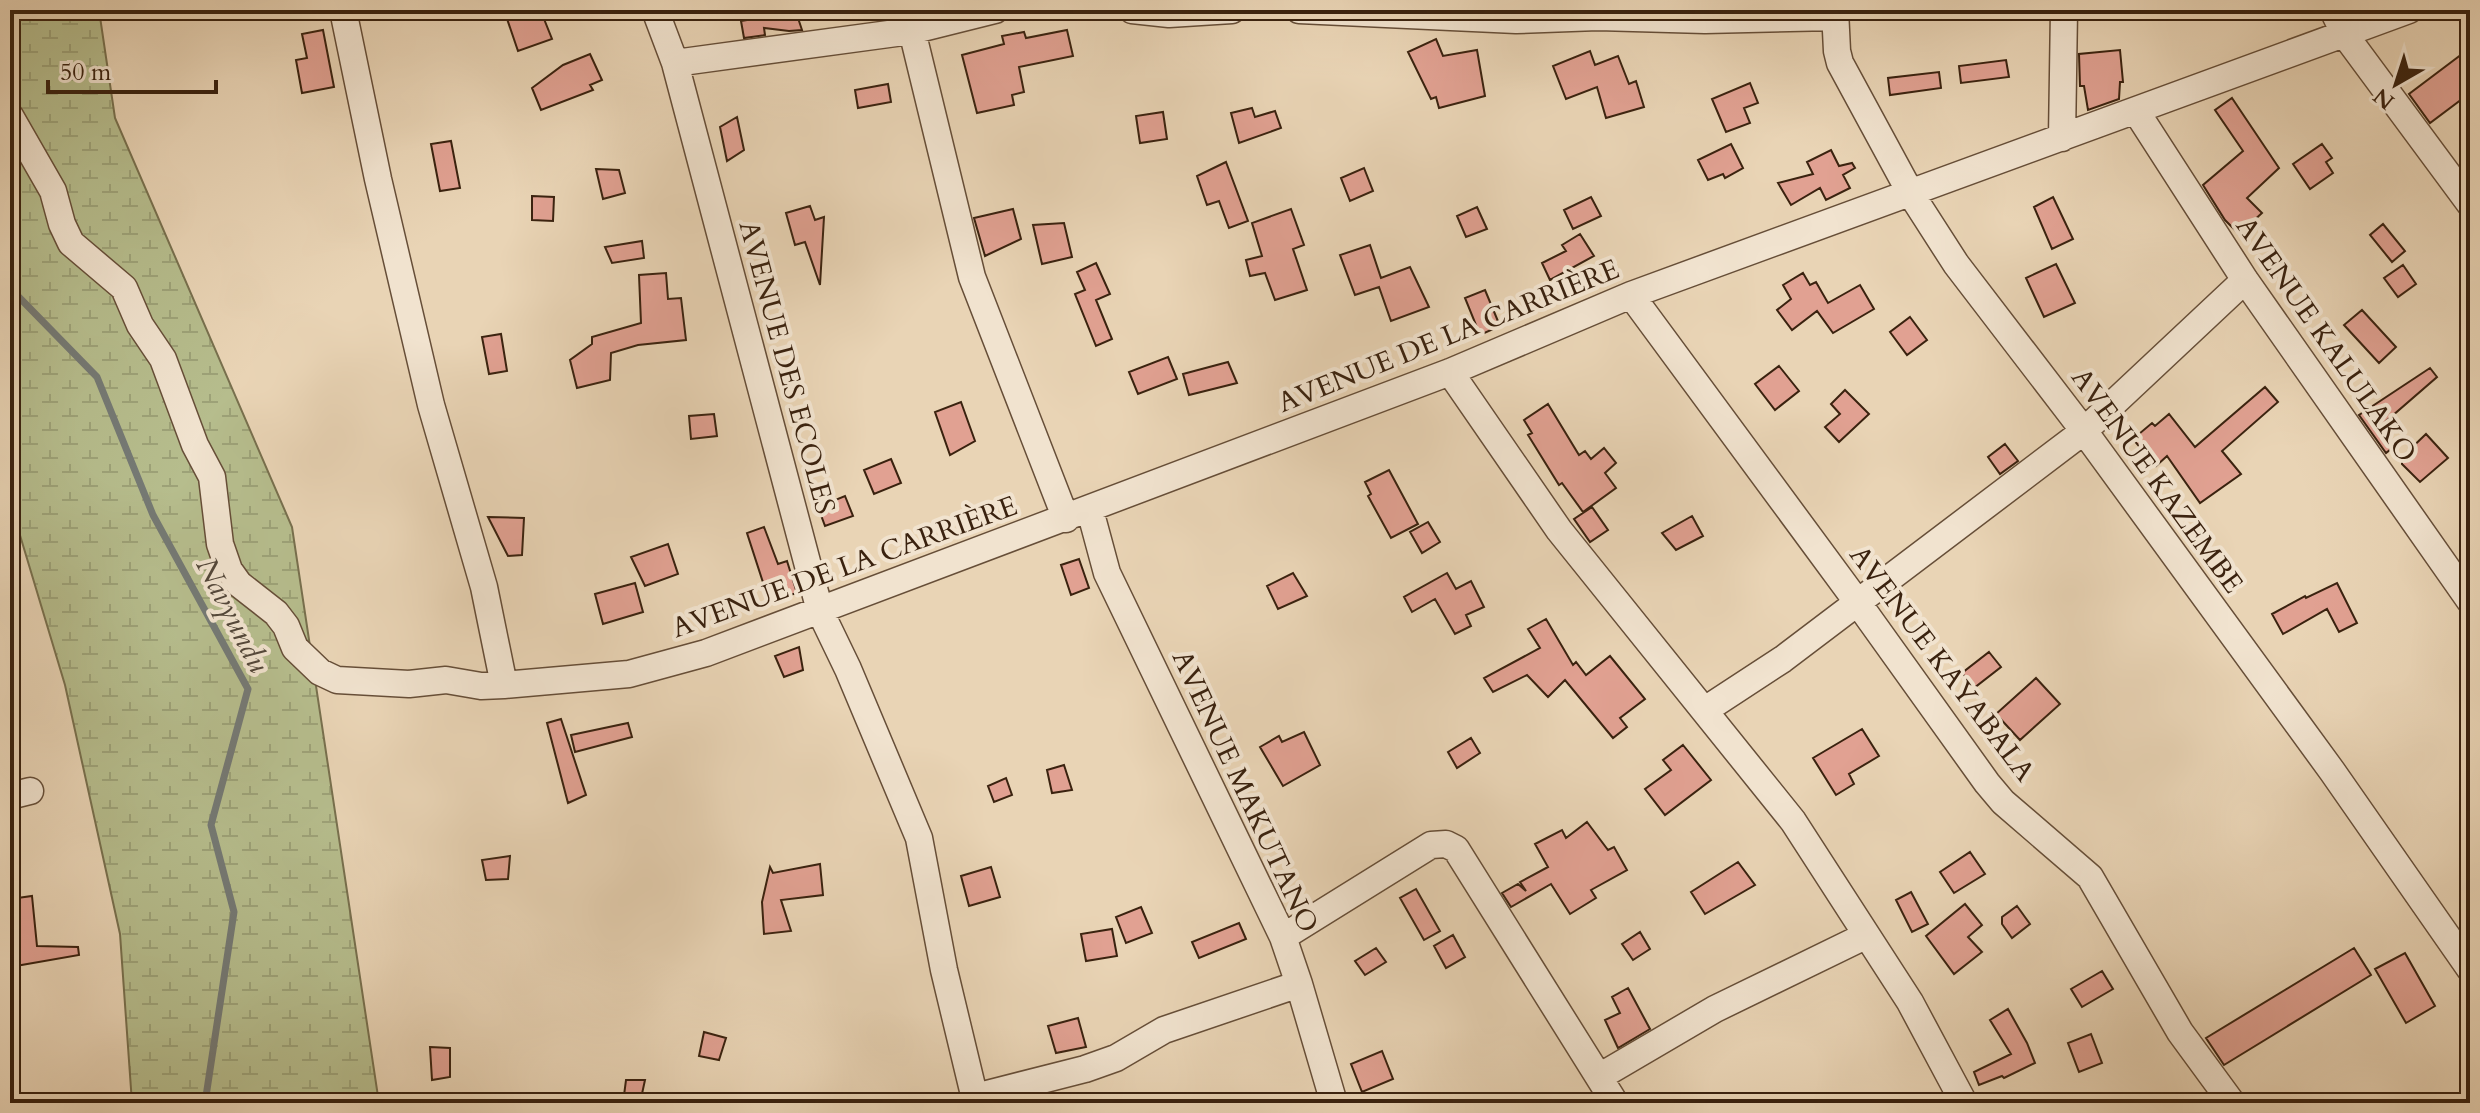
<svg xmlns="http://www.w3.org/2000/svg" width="2480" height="1113" font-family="Cardo,serif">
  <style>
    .wetland { fill: url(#wetland-marsh); stroke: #78704e; stroke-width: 2 }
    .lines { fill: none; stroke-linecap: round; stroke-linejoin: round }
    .stream { stroke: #757a75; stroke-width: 7 }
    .building { fill: #e1a192; stroke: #3a220f; stroke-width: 2 }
    .street-casing { stroke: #664e38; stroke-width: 29 }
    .street { stroke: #f1e3cf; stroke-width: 26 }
    .labels { text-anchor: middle; stroke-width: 8; stroke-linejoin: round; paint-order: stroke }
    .street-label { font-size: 28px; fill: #3a220f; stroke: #f1e3cf }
    .water-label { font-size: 30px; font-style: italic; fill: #53473a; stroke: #f1e3cf }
  </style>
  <defs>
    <pattern id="wetland-marsh" width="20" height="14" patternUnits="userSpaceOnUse" patternTransform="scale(2)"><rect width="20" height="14" fill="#b6bd8d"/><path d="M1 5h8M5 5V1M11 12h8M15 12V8" fill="none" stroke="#9da278"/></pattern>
  </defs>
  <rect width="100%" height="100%" fill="#e9d4b5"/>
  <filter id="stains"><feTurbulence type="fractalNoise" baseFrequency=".0025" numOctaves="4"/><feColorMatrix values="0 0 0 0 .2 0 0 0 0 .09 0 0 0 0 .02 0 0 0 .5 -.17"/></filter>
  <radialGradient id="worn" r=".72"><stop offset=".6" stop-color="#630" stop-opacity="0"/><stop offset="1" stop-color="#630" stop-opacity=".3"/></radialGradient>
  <!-- wetland -->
  <path class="wetland" d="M10,10H99L115,118L292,527L379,1103H132L120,934L65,685L10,502Z"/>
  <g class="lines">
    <!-- stream -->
    <path class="stream" d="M10,288L97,377L153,515L248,689L211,825L234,912L205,1103"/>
  </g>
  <!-- building -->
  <path class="building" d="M504,10H523L525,15L542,14L552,39L518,51Z
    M796,12L802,30L789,31L764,28L765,35L744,38L741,21Z
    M323,30L334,87L302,93L296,60L307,58L302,34Z
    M1067,30L1073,56L1019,67L1024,92L1012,95L1014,105L977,113L962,55L1004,44L1002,36L1024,32L1026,38Z
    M1436,39L1443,56L1477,50L1485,96L1439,108L1436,97L1431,99L1408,52Z
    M2470,48V93L2430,123L2409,94Z
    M2120,50L2123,82H2120L2119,99L2088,110L2084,86H2080L2079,54Z
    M1590,51L1595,65L1618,56L1629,84L1636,81L1644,107L1606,118L1597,87L1566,99L1553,66Z
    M590,54L602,80L590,85L593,90L541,110L532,88L563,65Z
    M2006,60L2009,77L1961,83L1959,66Z
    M1939,72L1941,88L1890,95L1888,78Z
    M1750,83L1758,103L1744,108L1750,123L1726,132L1712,99Z
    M888,84L891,102L858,108L855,90Z
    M2232,98L2279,168L2247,198L2262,213L2239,234L2225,220L2203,185L2243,151L2215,110Z
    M1252,108L1255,117L1275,111L1281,128L1239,143L1231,113Z
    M1163,112L1167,139L1140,143L1136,116Z
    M737,117L744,150L727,161L720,127Z
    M451,141L460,188L440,191L431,144Z
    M1731,144L1743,168L1725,178L1723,174L1708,180L1698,160Z
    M2322,144L2332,158L2326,162L2333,173L2310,189L2293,164Z
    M1831,150L1839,166L1852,163L1855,168L1843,175L1850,188L1826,200L1820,188L1791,205L1778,183L1813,174L1807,162Z
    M1226,162L1248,221L1229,228L1219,201L1207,205L1197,176Z
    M1364,168L1373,191L1350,201L1341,178Z
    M596,169L619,170L625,193L603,199Z
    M532,196L554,197L553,221L532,220Z
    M1591,197L1601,216L1573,229L1564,210Z
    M2053,197L2073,239L2052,249L2034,207Z
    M810,206L815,220L824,217L820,285L805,242L795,245L786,213Z
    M1477,207L1487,229L1466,237L1457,216Z
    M1013,209L1021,239L985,256L974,218Z
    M1291,209L1304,245L1293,249L1307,290L1275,300L1265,273L1250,276L1246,260L1262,256L1252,223Z
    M1064,223L1072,257L1042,264L1033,225Z
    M2383,224L2405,251L2392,262L2370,235Z
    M1580,234L1594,256L1550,280L1542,263L1566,251L1562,245Z
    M642,241L644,258L612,263L605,247Z
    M1370,245L1381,278L1410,267L1429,307L1391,321L1379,287L1355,295L1340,255Z
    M1096,263L1110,294L1096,300L1112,339L1096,346L1075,294L1085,290L1077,272Z
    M2056,264L2075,303L2044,317L2026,278Z
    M2403,265L2416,284L2398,297L2384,278Z
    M666,273L668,299L681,298L686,340L638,345L611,353L610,380L577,388L570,360L592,344V337L641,323L639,275Z
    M1803,273L1810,285L1816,282L1828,303L1860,285L1874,309L1833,333L1817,311L1792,330L1777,310L1791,299L1783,285Z
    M1485,290L1500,326L1480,335L1465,298Z
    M2362,310L2396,347L2379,363L2344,325Z
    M1910,317L1927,340L1907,355L1890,332Z
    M501,334L507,371L489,374L482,337Z
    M1168,357L1177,379L1138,394L1129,372Z
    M1228,362L1237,383L1189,395L1183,374Z
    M1779,366L1799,391L1775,410L1755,384Z
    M2430,368L2437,377L2376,430L2391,449L2386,453L2359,415Z
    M2265,387L2278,402L2222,451L2241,474L2200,503L2167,456L2156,466L2133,439L2152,423L2155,426L2169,414L2195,447Z
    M1845,390L1869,414L1839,442L1825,427L1840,414L1831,404Z
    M961,402L975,441L950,455L935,412Z
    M1548,404L1579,455L1585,451L1591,459L1604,448L1616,463L1605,473L1616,488L1583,512L1562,483L1559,485L1528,435L1532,433L1524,420Z
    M714,414L717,436L691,439L689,416Z
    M2426,434L2448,458L2420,482L2402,464V457Z
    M2005,444L2018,461L2000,474L1988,457Z
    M891,459L901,483L874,494L864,470Z
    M1389,470L1418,524L1391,538L1368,496L1371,494L1365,482Z
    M845,496L853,516L825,526L818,507Z
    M1592,507L1608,530L1590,542L1574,519Z
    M1692,516L1703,536L1676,550L1662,533Z
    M488,517L524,518L522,555L508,556Z
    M1428,522L1440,542L1422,553L1410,532Z
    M764,527L778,564L787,561L797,593L769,601L747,533Z
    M668,544L678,574L645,586L631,557Z
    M1079,559L1089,588L1071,595L1061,565Z
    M1293,573L1307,596L1278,609L1267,586Z
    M1447,573L1456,589L1471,581L1484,607L1466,615L1471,626L1455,634L1435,599L1412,612L1404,597Z
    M635,583L643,612L603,624L595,594Z
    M2337,583L2357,623L2339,632L2327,609L2283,634L2272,614L2305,596L2306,598Z
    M1546,619L1573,665L1576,662L1586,675L1610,656L1645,699L1620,718L1627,727L1613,738L1565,680L1548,697L1527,675L1493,692L1484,678L1540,648L1528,629Z
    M799,647L803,670L784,677L775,656Z
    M1989,652L2001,667L1974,688L1962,673Z
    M2036,678L2060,704L2020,740L1996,714Z
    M561,719L586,795L568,803L547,723Z
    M628,723L632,737L575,752L571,735Z
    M1862,729L1879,756L1849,774L1854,784L1836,795L1813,758Z
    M1304,732L1320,765L1283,786L1260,747L1279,736L1282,742Z
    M1471,738L1480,753L1457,768L1448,752Z
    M1683,745L1711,780L1665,815L1645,789L1671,770L1663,760Z
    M1064,765L1072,790L1052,793L1047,770Z
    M1006,778L1012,795L994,802L988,786Z
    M1587,822L1608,850L1614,847L1627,870L1591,890L1596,898L1570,914L1551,884L1511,907L1502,893L1518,884L1526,891L1520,882L1548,867L1535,844L1562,830L1566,838Z
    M1970,852L1985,874L1954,893L1940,872Z
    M510,856L508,879L486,880L482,860Z
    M1738,862L1755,885L1705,914L1691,892Z
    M820,864L823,895L781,900L791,931L764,934L762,902L770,867L773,873Z
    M991,867L1000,897L969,906L961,876Z
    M1416,889L1440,931L1424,940L1400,898Z
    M1911,892L1928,924L1912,932L1896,900Z
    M32,896L37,946L78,947L79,955L10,967V899Z
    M1965,904L1982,925L1968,937L1982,952L1954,974L1926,936Z
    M2017,906L2030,924L2012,938L2002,924V917Z
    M1141,907L1152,933L1126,943L1116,917Z
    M1239,923L1246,939L1199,958L1192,942Z
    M1112,929L1117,956L1086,961L1081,934Z
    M1640,932L1650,949L1633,960L1622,944Z
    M1453,935L1465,957L1446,968L1434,946Z
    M1376,948L1386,962L1365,975L1355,961Z
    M2354,948L2371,975L2224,1065L2206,1038Z
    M2405,953L2435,1006L2406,1023L2375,969Z
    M2102,971L2113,989L2082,1007L2071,989Z
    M1628,988L1650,1029L1618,1048L1605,1020L1620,1013L1612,997Z
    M2008,1009L2027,1043L2035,1063L2004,1078L2002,1076L1979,1085L1974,1072L2011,1054L1990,1020Z
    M1078,1018L1086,1047L1056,1053L1048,1026Z
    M704,1032L726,1038L719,1060L699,1056Z
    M2091,1034L2102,1063L2079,1072L2068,1043Z
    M430,1047L450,1048V1077L432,1080Z
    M1382,1051L1393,1079L1362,1092L1351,1064Z
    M626,1080H645L640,1103H623Z"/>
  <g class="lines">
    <!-- street casing -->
    <g class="street-casing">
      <path id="street" d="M343,10L378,179L431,405L484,587L504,685
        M655,10L675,63L820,611L848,669L919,838L944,970L976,1103
        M907,10L972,277L1066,519
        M1132,10L1169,14L1232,10
        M1299,10L1516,20L1598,17L1705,20L1835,17
        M1835,10L1837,51L1840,63L1911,194L1956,264L2084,431L2332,771L2470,969
        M2333,10L2345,35L2470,204
        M675,63L911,31L995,10
        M2136,111L2245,280L2470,601
        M10,116L53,191L62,224L71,243L124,288L140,325L163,359L195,445L212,477L220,544L229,570L239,584L276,613L286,626L295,648L320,672L337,680L409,684L446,680L481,686L504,685L629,674L706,653L1450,372L1631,295L2409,10
        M2062,138L2064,10
        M1631,295L1858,603L1987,783L2003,802L2090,877L2180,1032L2232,1103
        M1450,372L1559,530L1793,821L1910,1002L1964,1103
        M1090,510L1107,573L1283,937L1299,984L1334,1103
        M1705,710L1783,659L2084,431L2245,280
        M10,796L30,791
        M1283,937L1431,845L1446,844L1456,849L1615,1103
        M1599,1077L1715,1009L1865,936
        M975,1097L1085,1069L1116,1058L1164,1030L1299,984"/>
    </g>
    <!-- street -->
    <use href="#street" class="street"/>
  </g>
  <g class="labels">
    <!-- street labels -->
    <g class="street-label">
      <text transform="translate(1448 335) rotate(-22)" y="10">AVENUE DE LA CARRIÈRE</text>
      <text transform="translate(2327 339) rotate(55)" y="10">AVENUE KALULAKO</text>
      <text transform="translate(788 367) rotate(75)" y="10">AVENUE DES ECOLES</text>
      <text transform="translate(2158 480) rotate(54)" y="10">AVENUE KAZEMBE</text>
      <text transform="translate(844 566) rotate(-20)" y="10">AVENUE DE LA CARRIÈRE</text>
      <text transform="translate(1943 663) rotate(53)" y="10">AVENUE KAYABALA</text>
      <text transform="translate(1246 791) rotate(65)" y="10">AVENUE MAKUTANO</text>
    </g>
    <!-- water labels -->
    <g class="water-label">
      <text transform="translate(233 615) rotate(63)" y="10">Navyundu</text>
    </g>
  </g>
  <!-- margin -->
  <rect width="2480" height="1113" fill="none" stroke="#e9d4b5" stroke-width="40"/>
  <rect x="12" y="12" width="2456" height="1089" fill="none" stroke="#3a220f" stroke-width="4"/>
  <rect x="20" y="20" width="2440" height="1073" fill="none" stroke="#3a220f" stroke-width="2"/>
  <!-- north arrow -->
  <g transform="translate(2396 84) rotate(219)" stroke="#f1e3cf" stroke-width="6" paint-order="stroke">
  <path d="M0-6L14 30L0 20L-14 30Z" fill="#3a220f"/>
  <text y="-12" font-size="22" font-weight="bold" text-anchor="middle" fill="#3a220f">N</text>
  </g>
  <!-- scale -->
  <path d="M48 80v12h168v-12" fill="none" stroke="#3a220f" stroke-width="4"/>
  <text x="60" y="80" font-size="24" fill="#3a220f" stroke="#f1e3cf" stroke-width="6" paint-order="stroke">50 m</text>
  <rect width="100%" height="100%" filter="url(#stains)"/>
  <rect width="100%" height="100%" fill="url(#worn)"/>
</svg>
